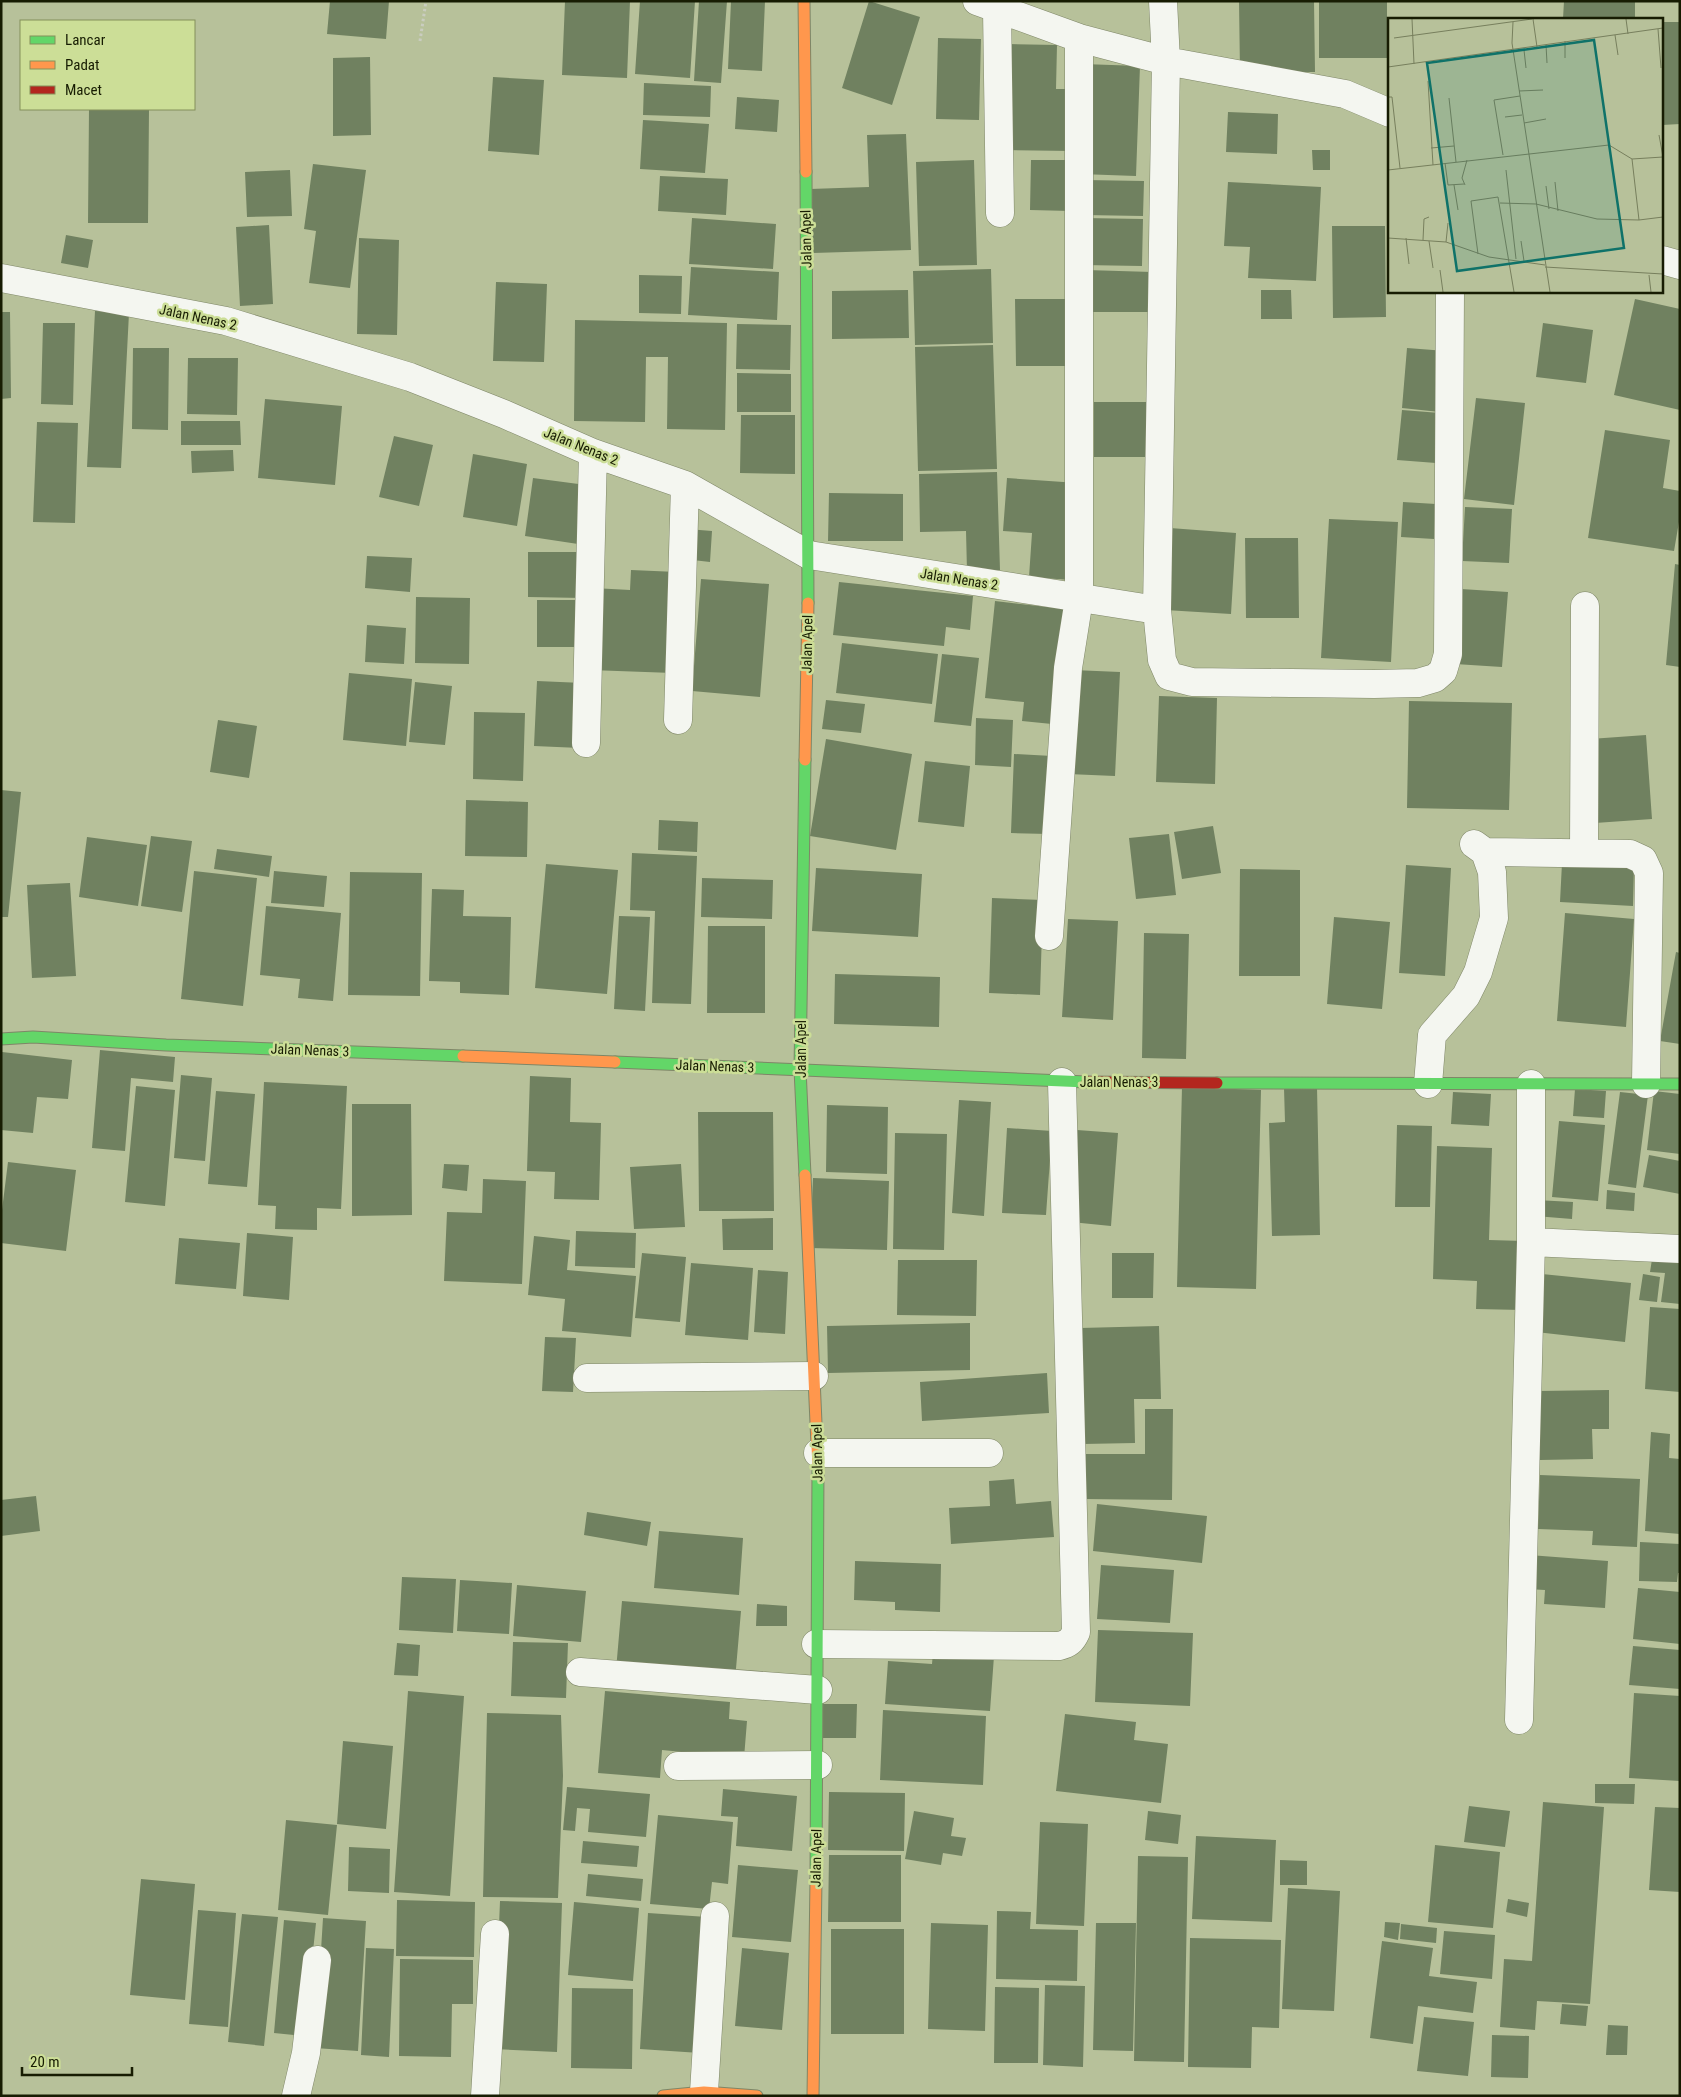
<svg xmlns="http://www.w3.org/2000/svg" width="1681" height="2097" font-family="'Roboto Condensed',sans-serif">
  <style>
    .building { fill: #708160 }
    .lines { fill: none; stroke-linecap: round; stroke-linejoin: round }
    .street-casing { stroke: #7e8667; stroke-width: 29 }
    .fast-casing { stroke: #7e8667; stroke-width: 13 }
    .slow-casing { stroke: #7e8667; stroke-width: 13 }
    .jam-casing { stroke: #7e8667; stroke-width: 13 }
    .path { stroke: #cacdc0; stroke-width: 3; stroke-dasharray: 2.5 2.5; stroke-linecap: butt }
    .street { stroke: #f4f6f0; stroke-width: 28 }
    .fast { stroke: #63d668; stroke-width: 11 }
    .slow { stroke: #ff974d; stroke-width: 11 }
    .jam { stroke: #b3261e; stroke-width: 11 }
    .labels { text-anchor: middle; stroke-width: 5; stroke-linejoin: round; paint-order: stroke }
    .street-label { font-size: 14px; fill: #171c02; stroke: #ccde97 }
    .inset-road { fill: none; stroke: #777f5d; stroke-width: 1 }
    .view { fill: #0f7269; fill-opacity: 0.15; stroke: #0f7269; stroke-width: 2.5 }
    .inset-edge { fill: none; stroke: #171c02; stroke-width: 2.5 }
  </style>
  <rect width="100%" height="100%" fill="#b7c19a"/>
  <!-- building -->
  <path class="building" d="M330,1H389L386,39L327,34Z
    M565,1H630L627,78L562,75Z
    M640,1H695L690,78L635,74Z
    M699,1H727L721,83L694,81Z
    M731,1H765L762,71L728,69Z
    M869,1L920,17L892,105L842,88Z
    M1239,1H1314L1315,72H1240Z
    M1319,1H1387V58H1319Z
    M1564,1H1635V19H1563Z
    M1662,22H1680V124L1662,125Z
    M938,38L981,39L979,120L936,119Z
    M1007,44L1057,45L1056,89H1075L1073,151L1005,150Z
    M370,57L371,135L333,136V58Z
    M1083,64L1140,66L1136,176L1080,174Z
    M493,77L544,80L539,155L488,151Z
    M644,83L711,86L710,117L643,115Z
    M737,97L779,100L777,132L735,129Z
    M89,109H149L148,223H88Z
    M1228,112L1278,114L1277,154L1226,152Z
    M643,120L709,124L705,173L640,169Z
    M906,134L911,250L813,253L810,189L869,187L867,135Z
    M1312,150H1330V170H1313Z
    M974,160L977,265L919,266L916,162Z
    M1031,160H1072L1071,211L1030,210Z
    M313,164L366,170L350,288L309,283L316,231L304,229Z
    M290,170L292,216L247,217L245,172Z
    M660,176L728,179L726,215L658,211Z
    M1085,180L1144,181L1143,216L1084,215Z
    M1228,182L1321,187L1316,281L1248,278L1250,247L1224,246Z
    M692,218L776,224L773,269L689,264Z
    M1084,218L1143,219L1142,266L1083,265Z
    M269,225L273,304L240,306L236,227Z
    M1332,226H1385L1386,317L1333,318Z
    M66,235L93,240L88,268L61,263Z
    M359,238L399,240L397,335L357,334Z
    M691,267L779,272L777,320L688,315Z
    M991,269L993,343L915,345L913,271Z
    M1086,270L1152,272V312H1085Z
    M639,275L682,276L681,314L639,313Z
    M496,282L547,284L544,362L493,361Z
    M908,290L909,338L832,339V291Z
    M1261,290H1291L1292,319H1261Z
    M1015,299H1071L1072,366H1016Z
    M1635,299L1680,309V410L1614,395Z
    M95,311L129,313L121,468L87,467Z
    M1,312H10L11,398L1,399Z
    M575,320L727,323L725,430L667,429L668,357H646L645,422L574,421Z
    M43,323H75L73,405L41,404Z
    M1543,323L1593,330L1586,383L1536,377Z
    M737,324L791,325L790,370L736,369Z
    M993,345L997,469L918,471L915,347Z
    M133,348H169L168,430L132,429Z
    M1407,348L1446,351L1440,412L1402,408Z
    M188,358H238L237,415L187,414Z
    M737,373L791,374V412H737Z
    M1476,398L1525,403L1514,505L1464,499Z
    M265,399L342,406L335,485L258,478Z
    M1094,402H1147V457H1094Z
    M1402,410L1440,413L1436,463L1397,460Z
    M741,415H795V474L740,473Z
    M181,421H240L241,445H181Z
    M37,422L78,423L75,523L33,522Z
    M1605,430L1670,440L1663,488L1680,491V516L1674,551L1588,538Z
    M394,436L433,445L419,506L379,497Z
    M233,450L234,471L192,473L191,451Z
    M473,454L527,464L517,526L463,517Z
    M997,472L1000,570L967,571L966,531L920,532L919,474Z
    M533,478L586,485L578,544L525,536Z
    M1007,478L1078,483L1071,580L1029,577L1032,533L1003,531Z
    M829,493L903,494V541H828Z
    M1403,502L1436,504L1434,539L1401,537Z
    M1465,507L1512,509L1509,563L1462,561Z
    M1329,519L1398,522L1391,662L1321,658Z
    M1170,528L1236,533L1231,614L1165,610Z
    M687,529L712,531L710,562L684,559Z
    M1245,538H1298L1299,618H1246Z
    M528,552H583V598L528,597Z
    M367,556L412,558L410,592L365,588Z
    M1675,564L1680,565V667L1666,665Z
    M631,570L677,572L673,673L590,670L593,588L630,590Z
    M701,579L769,584L760,697L692,691Z
    M839,582L973,596L970,630L946,627L944,646L833,635Z
    M1461,589L1508,592L1502,667L1455,664Z
    M416,597L470,598L469,664L415,663Z
    M537,600H583V647H537Z
    M995,601L1065,609L1052,724L1022,721L1024,702L985,698Z
    M367,625L406,628L404,664L365,662Z
    M842,643L938,654L932,704L836,693Z
    M942,654L979,658L971,726L934,722Z
    M1073,670L1120,672L1115,776L1068,774Z
    M349,673L412,679L406,746L343,740Z
    M537,681L583,683L580,748L534,746Z
    M415,682L452,686L445,745L409,742Z
    M1159,696L1217,698L1215,784L1156,782Z
    M826,700L865,704L861,733L822,729Z
    M1409,701L1512,703L1509,810L1407,808Z
    M474,712L525,713L523,781L473,779Z
    M976,718L1013,720L1011,767L975,765Z
    M218,720L257,726L249,778L210,772Z
    M1646,735L1652,819L1595,823L1590,739Z
    M826,739L912,754L896,850L810,836Z
    M1014,754L1052,756L1049,834L1011,833Z
    M925,761L970,766L964,827L918,822Z
    M1,790L21,792L8,917H1Z
    M466,800L528,802L527,857L465,856Z
    M659,820L698,822L697,852L658,850Z
    M1213,826L1221,873L1182,879L1174,832Z
    M1169,834L1176,895L1136,899L1129,838Z
    M151,836L192,841L182,912L141,906Z
    M87,837L147,845L138,906L79,897Z
    M217,849L272,856L269,877L214,869Z
    M632,853L697,856L691,1004L652,1003L655,911L630,910Z
    M1562,863L1634,866L1633,906L1560,902Z
    M546,864L618,870L607,994L535,988Z
    M1406,865L1451,868L1445,976L1399,973Z
    M816,868L922,874L918,937L812,931Z
    M1240,869L1300,870V976H1239Z
    M194,871L257,878L243,1006L181,999Z
    M274,871L327,876L324,907L271,903Z
    M350,872L422,873L420,996L348,995Z
    M702,878L773,880L772,919L701,917Z
    M70,883L76,976L32,978L27,885Z
    M432,889L464,890L463,916L511,917L509,995L460,993V982L429,981Z
    M992,898L1043,900L1040,995L989,993Z
    M266,906L341,913L333,1001L298,998L300,979L260,975Z
    M1565,913L1634,919L1626,1027L1557,1021Z
    M619,916L650,917L645,1011L614,1009Z
    M1334,917L1390,922L1382,1009L1327,1004Z
    M1068,919L1118,921L1113,1020L1062,1017Z
    M708,926H765V1013H707Z
    M1144,933L1189,934L1186,1059L1142,1058Z
    M1676,952L1680,953V1044L1660,1041Z
    M835,974L940,977L939,1027L834,1024Z
    M100,1050L175,1057L173,1082L131,1078L125,1151L92,1148Z
    M2,1052L72,1060L68,1099L37,1097L33,1133L1,1130Z
    M181,1075L212,1078L205,1161L174,1158Z
    M530,1076L571,1078L570,1122L601,1123L599,1200L554,1199L555,1172L527,1171Z
    M264,1082L347,1086L341,1209L317,1208V1230L275,1229L276,1206L258,1205Z
    M136,1086L175,1090L165,1206L125,1202Z
    M1182,1087L1261,1090L1256,1289L1177,1287Z
    M1317,1087L1320,1235L1272,1236L1269,1123L1285,1122L1284,1088Z
    M1575,1089L1606,1091L1604,1118L1573,1116Z
    M216,1091L255,1094L247,1187L208,1184Z
    M1654,1091L1680,1094V1154L1647,1150Z
    M1453,1092L1491,1094L1489,1126L1451,1124Z
    M1620,1092L1648,1095L1636,1188L1608,1184Z
    M959,1100L991,1102L984,1216L952,1213Z
    M352,1104H411L412,1215L352,1216Z
    M827,1105L888,1107L887,1174L826,1172Z
    M698,1112H773L774,1211H699Z
    M1559,1121L1605,1125L1598,1201L1552,1197Z
    M1397,1125L1432,1126L1430,1207H1395Z
    M1007,1128L1052,1131L1046,1215L1002,1213Z
    M1077,1130L1118,1133L1111,1226L1071,1222Z
    M895,1133L947,1134L944,1250L893,1249Z
    M1437,1146L1492,1148L1489,1240L1524,1241L1522,1310L1476,1309L1477,1281L1433,1279Z
    M1649,1155L1680,1161V1194L1643,1187Z
    M8,1162L76,1170L66,1251L1,1243V1218Z
    M444,1164L469,1165L467,1191L442,1188Z
    M681,1164L685,1227L634,1229L630,1167Z
    M813,1178L889,1181L887,1250L810,1248Z
    M483,1179L526,1181L522,1284L444,1281L447,1212L482,1213Z
    M1607,1190L1635,1193L1634,1211L1606,1209Z
    M1536,1200L1573,1202L1572,1219L1535,1216Z
    M773,1218V1250H723L722,1219Z
    M576,1231L636,1233L635,1268L575,1266Z
    M247,1233L293,1237L289,1300L243,1296Z
    M534,1236L570,1240L567,1270L636,1276L631,1337L562,1331L565,1299L528,1295Z
    M179,1238L240,1243L236,1289L175,1284Z
    M642,1253L686,1257L680,1322L635,1318Z
    M1112,1253H1154L1153,1298H1112Z
    M1653,1253L1680,1256V1304L1661,1302L1665,1273L1650,1272Z
    M898,1260H977L976,1316L897,1315Z
    M691,1263L753,1268L748,1340L685,1335Z
    M758,1270L788,1272L785,1334L754,1332Z
    M1542,1274L1631,1283L1625,1342L1536,1332Z
    M1643,1274L1660,1277L1657,1302L1639,1300Z
    M1650,1307L1680,1309V1392L1645,1389Z
    M970,1323V1370L828,1373L827,1326Z
    M1159,1326L1161,1399H1134L1135,1443L1083,1444L1080,1328Z
    M545,1337L576,1338L573,1392L542,1391Z
    M1047,1373L1049,1413L922,1421L920,1382Z
    M1609,1390V1429H1592L1593,1459L1540,1460L1539,1391Z
    M1145,1409H1173L1172,1500L1083,1499L1084,1454H1145Z
    M1651,1432L1670,1434L1669,1458L1680,1459V1534L1645,1531Z
    M1540,1475L1640,1479L1637,1547L1592,1545L1593,1531L1538,1529Z
    M1014,1479L1016,1504L1051,1501L1054,1537L951,1544L949,1508L990,1506L989,1481Z
    M36,1496L40,1531L1,1536V1500Z
    M1097,1504L1207,1516L1202,1563L1093,1551Z
    M587,1512L651,1522L647,1546L584,1535Z
    M659,1531L743,1538L739,1595L654,1588Z
    M1640,1542L1680,1544V1573H1678L1677,1582L1639,1581Z
    M1529,1555L1608,1561L1605,1608L1544,1604L1545,1590L1527,1589Z
    M855,1561L941,1564L940,1612L895,1610V1602L854,1600Z
    M1101,1565L1174,1570L1170,1623L1097,1619Z
    M402,1577L456,1579L453,1633L399,1630Z
    M460,1580L512,1583L509,1634L457,1631Z
    M517,1585L586,1591L581,1642L513,1636Z
    M1638,1588L1680,1592V1644L1633,1639Z
    M622,1601L741,1611L735,1680L616,1670Z
    M757,1604L787,1606V1626H756Z
    M1098,1630L1193,1633L1190,1706L1095,1702Z
    M513,1642L568,1643L566,1698L511,1696Z
    M397,1643L420,1645L418,1676L394,1675Z
    M1633,1646L1680,1650V1689L1629,1685Z
    M933,1652L994,1656L990,1711L885,1704L888,1661L932,1664Z
    M408,1691L464,1696L450,1896L394,1892Z
    M605,1691L730,1702L729,1719L747,1721L744,1758L662,1750L660,1778L598,1773Z
    M1634,1693L1680,1696V1781L1629,1778Z
    M821,1704H857L856,1738H820Z
    M883,1710L986,1716L983,1785L880,1780Z
    M487,1713L561,1715L563,1776L558,1898L483,1897Z
    M1065,1714L1136,1722L1134,1740L1168,1744L1161,1803L1056,1791Z
    M343,1741L393,1746L386,1829L337,1824Z
    M1595,1784H1635L1634,1804L1595,1803Z
    M567,1787L650,1794L646,1837L588,1832L590,1809L577,1808L575,1831L563,1830Z
    M723,1789L797,1796L792,1851L736,1846L738,1817L721,1816Z
    M829,1792L905,1793L904,1851L828,1850Z
    M1543,1802L1604,1807L1590,2004L1537,2001L1535,2030L1500,2027L1504,1959L1532,1961Z
    M1469,1806L1510,1811L1505,1847L1464,1842Z
    M1655,1807L1680,1808V1892L1649,1890Z
    M914,1811L954,1818L951,1836L966,1838L962,1856L943,1853L941,1865L905,1859Z
    M1148,1811L1181,1815L1178,1844L1145,1840Z
    M658,1815L733,1822L728,1884L712,1882L709,1909L650,1904Z
    M286,1820L337,1825L328,1915L278,1910Z
    M1040,1822L1088,1824L1084,1926L1036,1924Z
    M1196,1836L1276,1840L1272,1922L1192,1919Z
    M583,1841L639,1846L637,1867L581,1863Z
    M1435,1845L1500,1852L1493,1928L1428,1922Z
    M349,1847L390,1849L389,1893L348,1891Z
    M829,1855H901V1922H828Z
    M1138,1856L1188,1857L1184,2062L1134,2061Z
    M1280,1860L1307,1861V1885H1280Z
    M738,1865L798,1870L791,1942L732,1937Z
    M588,1874L643,1879L641,1901L586,1896Z
    M141,1879L195,1884L185,2000L130,1995Z
    M1288,1888L1340,1891L1334,2011L1282,2009Z
    M1508,1899L1529,1903L1527,1917L1506,1912Z
    M397,1900L475,1902L474,1957L396,1956Z
    M500,1901L562,1903L557,2052L494,2049Z
    M574,1902L639,1908L633,1981L568,1975Z
    M198,1910L236,1913L228,2027L189,2024Z
    M997,1911L1031,1912L1030,1929L1078,1930L1077,1981L996,1979Z
    M648,1913L707,1917L700,2053L640,2049Z
    M242,1914L278,1917L264,2046L228,2042Z
    M323,1918L366,1921L358,2051L315,2048Z
    M284,1920L316,1923L304,2036L274,2033Z
    M1385,1922L1400,1923L1398,1940L1384,1937Z
    M931,1923L988,1925L985,2031L928,2029Z
    M1096,1923H1136L1133,2051L1093,2050Z
    M1401,1924L1437,1928L1436,1943L1400,1939Z
    M831,1929H904V2034H831Z
    M1444,1931L1495,1935L1492,1979L1440,1974Z
    M1190,1938L1281,1940L1279,2028L1252,2027L1251,2068L1188,2067Z
    M1382,1941L1433,1948L1429,1976L1477,1982L1473,2013L1418,2006L1413,2044L1370,2038Z
    M366,1948L394,1949L389,2057L361,2055Z
    M742,1948L789,1953L782,2030L735,2026Z
    M400,1959L473,1960V2004H452L451,2057L399,2056Z
    M1045,1985L1085,1986L1083,2067L1043,2065Z
    M995,1987L1039,1988L1038,2063H994Z
    M572,1988L633,1989L632,2069L571,2068Z
    M1562,2004L1588,2006L1586,2026L1560,2024Z
    M1424,2017L1474,2022L1468,2076L1417,2071Z
    M1608,2025L1628,2026L1627,2055H1606Z
    M1492,2035L1529,2036L1528,2078L1491,2077Z"/>
  <g class="lines">
    <!-- street casing -->
    <g class="street-casing">
      <path id="street" d="M977,1L1079,38L1166,61L1345,94L1390,113
        M1163,1L1166,61L1157,610L1162,660L1169,676L1192,682L1374,684L1418,683L1435,678L1443,671L1448,654L1450,291
        M997,9L1000,213
        M1662,260L1680,265
        M1,278L226,321L410,377L504,414L593,453L685,485L809,555L1157,610
        M678,720L685,485
        M586,743L593,453
        M1485,852L1630,854L1643,860L1649,873L1646,1084
        M1584,853L1585,606
        M1049,936L1068,668L1079,599V38
        M1428,1084L1432,1035L1466,996L1478,972L1494,918L1492,872L1485,852L1474,844
        M1531,1242L1680,1249
        M587,1378L814,1376
        M818,1453H989
        M816,1644L1059,1646C1068,1644 1072,1641 1076,1632L1062,1082
        M580,1672L818,1690
        M1519,1720L1531,1242V1084
        M678,1766L818,1765
        M704,2092L715,1916
        M296,2096L306,2053L317,1960
        M485,2096L495,1934"/>
    </g>
    <!-- fast casing -->
    <g class="fast-casing">
      <path id="fast" d="M806,172L808,603
        M1,1039L33,1037L166,1045L463,1056
        M615,1062L1087,1082
        M1217,1083L1680,1084
        M805,1175L800,1069L805,760
        M816,1879L818,1468"/>
    </g>
    <!-- slow casing -->
    <g class="slow-casing">
      <path id="slow" d="M804,1L806,172
        M805,760L808,603
        M463,1056L615,1062
        M805,1175L818,1468
        M663,2096L704,2092L757,2096
        M813,2096L816,1879"/>
    </g>
    <!-- jam casing -->
    <g class="jam-casing">
      <path id="jam" d="M1087,1082L1217,1083"/>
    </g>
    <!-- path -->
    <path class="path" d="M420,41L426,1"/>
    <!-- street -->
    <use href="#street" class="street"/>
    <!-- fast -->
    <use href="#fast" class="fast"/>
    <!-- slow -->
    <use href="#slow" class="slow"/>
    <!-- jam -->
    <use href="#jam" class="jam"/>
  </g>
  <g class="labels">
    <!-- street labels -->
    <g class="street-label">
      <text transform="translate(806 239) rotate(-91)" y="5">Jalan Apel</text>
      <text transform="translate(198 317) rotate(12)" y="5">Jalan Nenas 2</text>
      <text transform="translate(581 446) rotate(22)" y="5">Jalan Nenas 2</text>
      <text transform="translate(959 579) rotate(9)" y="5">Jalan Nenas 2</text>
      <text transform="translate(807 644) rotate(-89)" y="5">Jalan Apel</text>
      <text transform="translate(801 1049) rotate(-90)" y="5">Jalan Apel</text>
      <text transform="translate(310 1050) rotate(2)" y="5">Jalan Nenas 3</text>
      <text transform="translate(715 1066) rotate(2)" y="5">Jalan Nenas 3</text>
      <text x="1119" y="1087">Jalan Nenas 3</text>
      <text transform="translate(817 1453) rotate(-91)" y="5">Jalan Apel</text>
      <text transform="translate(816 1858) rotate(-89)" y="5">Jalan Apel</text>
    </g>
  </g>
  <!-- overview -->
  <g transform="translate(1388 18)">
    <rect width="275" height="275" fill="#b7c19a"/>
    <path class="inset-road" d="M24,1L26,46M145,1L149,29M238,1L240,16M125,4L124,25L162,274M270,11L273,50M227,17L230,37M6,20L144,1M158,27L159,45M136,32L138,50M177,40V23M0,49L275,10M40,63L45,147M131,73L155,72M0,79H4L12,150M61,80L68,144M117,99L134,97M136,105L158,101M271,117L275,139M43,130L66,128M115,137L106,82L132,78M244,141L251,202M57,145L60,167L76,166M0,152L221,127L244,141L275,139M118,152L128,241M167,164L170,193M66,167L70,192M77,167L74,160L79,142M158,168L161,191M112,185L148,186L209,201L251,202L275,199M0,220L58,224L101,239L157,247M18,220L21,246M35,222L36,201L41,199M41,223L45,250M133,223L136,243M58,224L60,205M90,236L83,183L110,179L126,274M157,249L275,256M52,252L55,274M261,257L263,274"/>
    <path class="view" d="M206,22L236,230L69,253L39,45Z"/>
    <rect width="275" height="275" class="inset-edge"/>
  </g>
  <!-- border -->
  <rect width="1681" height="2097" fill="none" stroke="#171c02" stroke-width="5"/>
  <!-- legend -->
  <rect x="20" y="20" width="175" height="90" fill="#ccde97" stroke="#84905b"/>
  <rect x="30" y="36" width="25" height="8" fill="#63d668" stroke="#84905b"/>
  <text x="65" y="45" font-size="15" fill="#171c02">Lancar</text>
  <rect x="30" y="61" width="25" height="8" fill="#ff974d" stroke="#84905b"/>
  <text x="65" y="70" font-size="15" fill="#171c02">Padat</text>
  <rect x="30" y="86" width="25" height="8" fill="#b3261e" stroke="#84905b"/>
  <text x="65" y="95" font-size="15" fill="#171c02">Macet</text>
  <!-- scale -->
  <path d="M22 2067v8h110v-8" fill="none" stroke="#171c02" stroke-width="2.5"/>
  <text x="30" y="2067" font-size="15" fill="#171c02" stroke="#ccde97" stroke-width="4" paint-order="stroke">20 m</text>
</svg>
